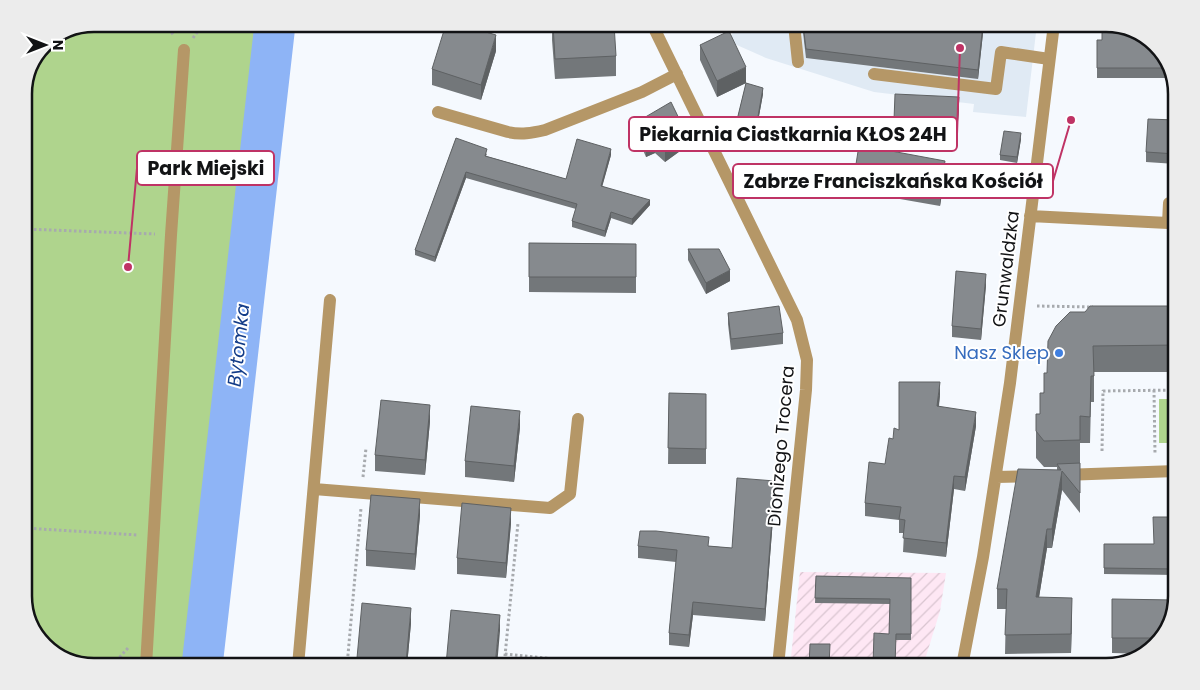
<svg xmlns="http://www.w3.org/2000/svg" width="1200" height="690" font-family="Poppins,sans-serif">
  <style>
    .built { fill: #e0eaf4 }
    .industrial { fill: url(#industrial-furrows) }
    .green { fill: #afd48d }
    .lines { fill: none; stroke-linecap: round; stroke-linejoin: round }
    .river { stroke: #8eb4f6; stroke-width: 41 }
    .path { stroke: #a7aaae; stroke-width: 3; stroke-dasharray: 2.5 2.5; stroke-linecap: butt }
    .minor { stroke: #b59767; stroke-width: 12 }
    .wall { fill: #73777a }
    .shaded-wall { fill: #5e6163 }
    .building { fill: #868a8e; stroke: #5e6163 }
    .shop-dot { fill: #3f7fe0; stroke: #fff; stroke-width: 2 }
    .labels { text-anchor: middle; stroke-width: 4; stroke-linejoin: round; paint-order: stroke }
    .street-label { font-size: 18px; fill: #121315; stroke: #fff }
    .shop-label { font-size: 18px; fill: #366cbe; stroke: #fff; text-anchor: end }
    .water-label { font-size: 19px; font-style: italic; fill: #133c88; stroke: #fff }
    .rim { fill: none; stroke: #121315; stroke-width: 2.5 }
    .leader { fill: none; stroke: #bf3365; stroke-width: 2 }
    .callout-dot { fill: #bf3365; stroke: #fff; stroke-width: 2 }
    .callout { fill: #fff; stroke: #bf3365; stroke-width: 2 }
    .callout-label { font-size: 19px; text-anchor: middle; font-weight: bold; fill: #121315 }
  </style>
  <defs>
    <pattern id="industrial-furrows" width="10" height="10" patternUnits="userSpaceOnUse" patternTransform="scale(1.25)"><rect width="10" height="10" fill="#fee7f4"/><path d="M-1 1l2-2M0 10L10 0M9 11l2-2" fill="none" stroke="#d9c5d0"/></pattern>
  </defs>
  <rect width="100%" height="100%" fill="#f5f9fe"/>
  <!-- built -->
  <path class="built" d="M735,24H1037L1026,117L973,112L974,104L874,92L766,58L730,42Z"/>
  <!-- industrial -->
  <path class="industrial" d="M800,572L946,573L940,611L923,666H790Z"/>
  <!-- green -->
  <path class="green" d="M95,24H259L189,666H95L60,657L36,634L24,599V91L45,44Z
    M1159,399H1176V443H1159Z"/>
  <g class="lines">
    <!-- river -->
    <path class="river" d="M202,666L275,24"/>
    <!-- path -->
    <path class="path" d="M166,24L174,36
      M193,38L203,24
      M24,229L155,234
      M1037,306L1093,307
      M1154,390L1155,454
      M1102,451L1103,391L1176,390
      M363,477L366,448
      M24,528L138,535
      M505,654L628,666
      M115,666L117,660L128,648
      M347,666L361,508
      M504,666L518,523"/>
    <!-- minor -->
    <path class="minor" d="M652,24L797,320L807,360L806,390L778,666
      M794,24L798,62
      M874,74L996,89L1001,52L1049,59
      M438,112L508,132C521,135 532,133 545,130L642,92L677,74
      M1030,216L1168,223L1169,203H1176
      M1063,475L1176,471
      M996,477L1033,476
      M314,489L550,508L570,494L578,419
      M146,666L171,235L184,50
      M298,666L330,300
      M962,666L983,557L1010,383L1054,24"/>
  </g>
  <!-- wall -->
  <path class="wall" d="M552,24L616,56V76L555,79L552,40Z
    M802,24H984L978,79L806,58Z
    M1097,40H1102L1167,59L1172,78H1097Z
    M700,45L746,83L763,94L757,127L737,125V120L746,83L717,97L700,60Z
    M496,51L481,100L432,85V69Z
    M959,108L957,134L894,131V120Z
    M642,119L687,146L665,162L655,153L646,157L639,141V130L642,128Z
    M1176,120V164L1146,162V152Z
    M456,138L487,154L486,156L566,179L611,155L602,186L650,205L632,225L611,218L605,237L572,227V221L576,209L466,178L435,262L415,255V250Z
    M1021,139L1017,163L1000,160V155Z
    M945,175L940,206L854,191V177Z
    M529,243L636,244V293L529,292Z
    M688,249L730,281L706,294L688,260Z
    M986,285L981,340L952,337V326Z
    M1176,306V372H1094V402H1091L1090,443H1080V513L1062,490L1052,548H1047L1039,597L1072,617L1071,653L1005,654L1006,609H997V589L1057,470V467H1044L1036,458V414H1040L1047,373L1085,312Z
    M728,313L783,333V344L731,350L728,324Z
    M669,393L706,394V464H668Z
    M940,395L939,406L976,426L965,491L954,489L946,557L903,552L904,533H899V520L865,516V503L885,464L893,439L899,430Z
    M430,421L425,475L375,471V455Z
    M520,427L514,482L465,477V461Z
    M775,493L765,621L693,615L689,647L669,645V633L676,562L638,558V546H709L732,548Z
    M420,515L415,570L366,566V550Z
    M1176,517V575L1104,574V544H1154Z
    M511,523L506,578L457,574V558Z
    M816,576L911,578V640H896L889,634L890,604L815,603Z
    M1112,599L1167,630L1144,654L1112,653Z
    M411,623L407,666H357V658Z"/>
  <!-- shaded-wall -->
  <path class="shaded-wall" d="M983,24H984L978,79V70Z
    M496,35V51L481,100V85Z
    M746,67V83L717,97V81Z
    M763,88V94L757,127V122Z
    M959,97V108L957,134V123Z
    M1021,133V139L1017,163V157Z
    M687,135V146L665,162V152Z
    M655,142V153L646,157V146Z
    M611,149V155L601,191V186Z
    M945,161V175L940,206V192Z
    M466,172V178L435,262V257Z
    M650,200V205L632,225V219Z
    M611,212V218L605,237V231Z
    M730,270V281L706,294V283Z
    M986,274V285L981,340V329Z
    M940,382V395L937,419V406Z
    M430,405V421L425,475V460Z
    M520,411V427L514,482V466Z
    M976,412V426L965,491V477Z
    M1062,471V490L1052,548V529Z
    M954,476V489L946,557V543Z
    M775,481V493L765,621V609Z
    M420,499V515L415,570V554Z
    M511,508V523L506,578V563Z
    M1047,529V548L1036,616V597Z
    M1072,598V617L1071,653V634Z
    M693,602V615L689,647V635Z
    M411,608V623L407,666H406Z
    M500,615V631L497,666H495Z"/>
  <!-- building -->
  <path class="building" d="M446,24H459L496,35L481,85L432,69Z
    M553,24H614L616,56L555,59Z
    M803,24H983L978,70L806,49Z
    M1102,24H1105L1140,33L1167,59L1169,68H1097V40H1102Z
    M729,31L746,67L717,81L700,45Z
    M746,83L763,88L757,122L737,120Z
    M895,94L959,97L957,123L894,120Z
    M671,102L687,135L665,152L655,142L646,146L639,130L645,127L642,119Z
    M1148,119L1176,120V154L1146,152Z
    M1004,131L1021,133L1017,157L1000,155Z
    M456,138L487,149L485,156L566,179L577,139L611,149L601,186L650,200L632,219L611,212L605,231L572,221L577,204L466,172L435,257L415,250Z
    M859,145L945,161L940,192L854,177Z
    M529,243L636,244V277H529Z
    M688,249H719L730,270L706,283Z
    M956,271L986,274L981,329L952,326Z
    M779,306L783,333L731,339L728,313Z
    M1090,306H1176V345L1093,346L1094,376H1091L1090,417L1080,416V440L1044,441L1036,431V414H1040V393H1044V373H1047L1048,341L1056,326L1070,312H1085Z
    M899,382H940L937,406L976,412L965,477L954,476L946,543L903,538L905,520L899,519L901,507L865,503L869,462L885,464L889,438L893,439L894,428L899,430Z
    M669,393L706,394V449L668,448Z
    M381,400L430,405L425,460L375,455Z
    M471,406L520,411L514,466L465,461Z
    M1080,463V493L1062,471L1052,529H1047L1036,597L1072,598L1071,634L1005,635L1007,589H997L1018,469L1061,470L1057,464Z
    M737,478L775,481L765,609L693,602L689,635L669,633L677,550L638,546L640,531H656L709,537L708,546L732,548Z
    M371,495L420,499L415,554L366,550Z
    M462,503L511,508L506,563L457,558Z
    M1153,517H1176V569L1104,568V544H1154Z
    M816,576L911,578V634H896L895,666H873L874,633L889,634L890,599L815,598Z
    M1112,599L1175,600L1167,630L1159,638H1112Z
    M362,603L411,608L406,663L357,658Z
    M451,610L500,615L495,666H455L446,665Z
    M810,644H830L829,666H809Z"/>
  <!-- markers -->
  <circle class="shop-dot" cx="1059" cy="353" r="5"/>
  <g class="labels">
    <!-- street labels -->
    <g class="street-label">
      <text transform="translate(1006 269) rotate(-83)" y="6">Grunwaldzka</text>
      <text transform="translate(781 446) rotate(-85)" y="6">Dionizego Trocera</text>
    </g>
    <!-- shop labels -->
    <g class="shop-label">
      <text x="1049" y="359">Nasz Sklep</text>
    </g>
    <!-- water labels -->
    <g class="water-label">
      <text transform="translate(238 345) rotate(-84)" y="7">Bytomka</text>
    </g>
  </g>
  <!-- crop -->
  <path d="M0 0H1200V690H0ZM94 32H1106A62 62 0 0 1 1168 94V596A62 62 0 0 1 1106 658H94A62 62 0 0 1 32 596V94A62 62 0 0 1 94 32Z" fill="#ececec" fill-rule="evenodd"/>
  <path class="rim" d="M94 32H1106A62 62 0 0 1 1168 94V596A62 62 0 0 1 1106 658H94A62 62 0 0 1 32 596V94A62 62 0 0 1 94 32Z"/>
  <!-- callouts -->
  <path class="leader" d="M960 48L957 134M128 267L137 168M1071 120L1053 181"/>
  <g class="callout-dot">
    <circle cx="960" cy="48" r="5"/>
    <circle cx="128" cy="267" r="5"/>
    <circle cx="1071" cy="120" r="5"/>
  </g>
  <g class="callout">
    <rect x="629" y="117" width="328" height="34" rx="5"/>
    <rect x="137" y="151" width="137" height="34" rx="5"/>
    <rect x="733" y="164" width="320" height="34" rx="5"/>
  </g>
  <g class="callout-label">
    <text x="793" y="141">Piekarnia Ciastkarnia KŁOS 24H</text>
    <text x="206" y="175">Park Miejski</text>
    <text x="893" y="188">Zabrze Franciszkańska Kościół</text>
  </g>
  <!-- north arrow -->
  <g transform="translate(45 45) rotate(90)" stroke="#ffffff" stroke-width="4" paint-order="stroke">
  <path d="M0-4L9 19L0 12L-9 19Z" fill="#121315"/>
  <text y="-8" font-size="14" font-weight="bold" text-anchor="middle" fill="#121315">N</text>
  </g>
</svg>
